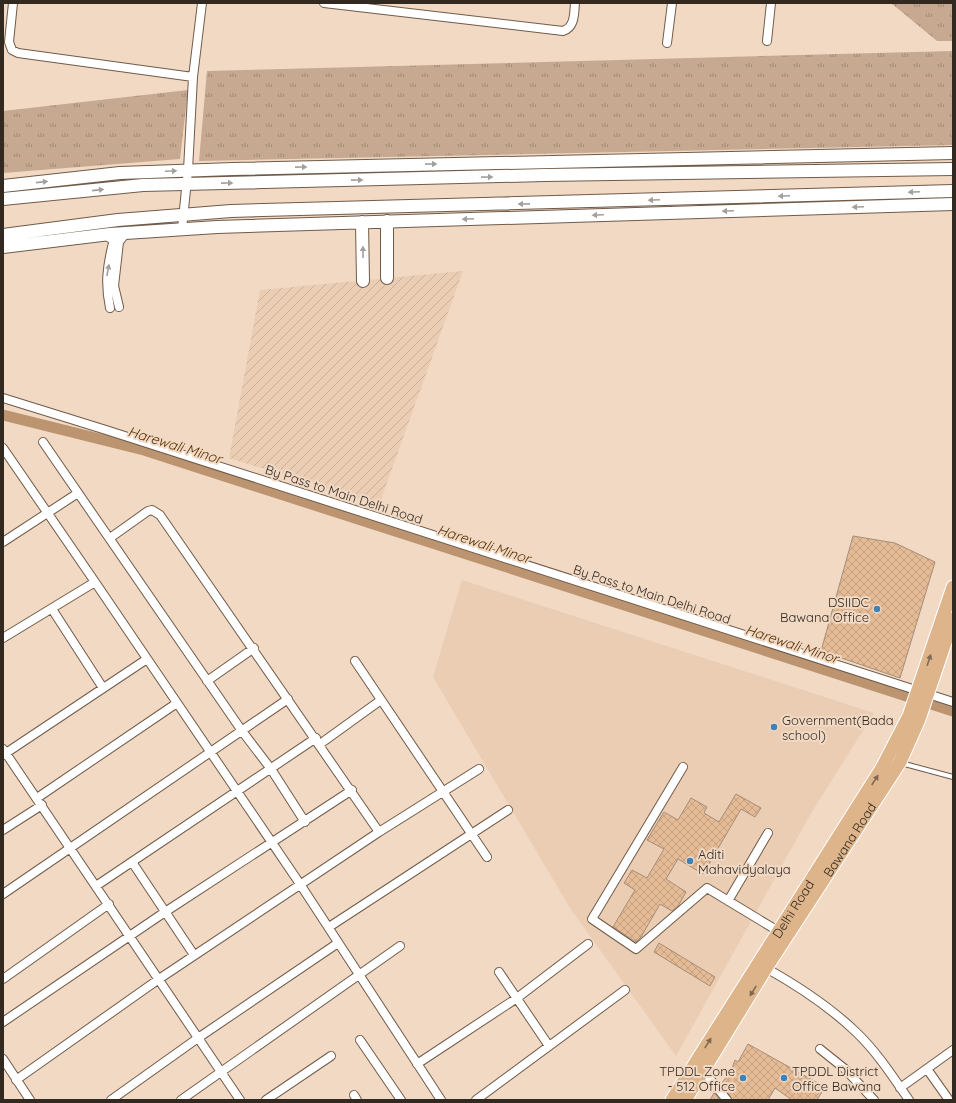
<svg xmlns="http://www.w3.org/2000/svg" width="956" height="1103" font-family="Quicksand,sans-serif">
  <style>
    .built { fill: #ebcdb3 }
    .industrial { fill: url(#industrial-furrows) }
    .park { fill: url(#park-tufts) }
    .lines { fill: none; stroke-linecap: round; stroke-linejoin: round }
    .canal { stroke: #bc9470; stroke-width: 11 }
    .building { fill: url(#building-cross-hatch); stroke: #a58e7b }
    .lane-casing { stroke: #705b49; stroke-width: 6 }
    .street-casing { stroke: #705b49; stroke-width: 10 }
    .secondary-casing { stroke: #705b49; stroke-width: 14 }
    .primary-casing { stroke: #fff; stroke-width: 15 }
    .lane { stroke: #fff; stroke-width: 4 }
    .street { stroke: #fff; stroke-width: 8 }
    .secondary { stroke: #fff; stroke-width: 12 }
    .primary { stroke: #deb58b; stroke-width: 13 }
    .oneway { fill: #a39f9b }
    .oneway2 { fill: #7f6851 }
    .poi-dot { fill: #3b83b8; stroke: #f1d9c4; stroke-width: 1.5 }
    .labels { text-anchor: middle; stroke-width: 4; stroke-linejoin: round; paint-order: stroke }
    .street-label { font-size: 13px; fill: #322921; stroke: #f1d9c4 }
    .poi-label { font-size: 13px; fill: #322921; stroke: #f1d9c4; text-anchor: start }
    .water-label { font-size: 14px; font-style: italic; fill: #573001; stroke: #f1d9c4 }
  </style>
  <defs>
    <pattern id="industrial-furrows" width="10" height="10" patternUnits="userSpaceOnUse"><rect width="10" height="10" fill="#ebcdb3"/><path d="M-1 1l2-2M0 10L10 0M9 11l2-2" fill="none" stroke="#cab09a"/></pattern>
    <pattern id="park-tufts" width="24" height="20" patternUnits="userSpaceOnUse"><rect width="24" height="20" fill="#c6a990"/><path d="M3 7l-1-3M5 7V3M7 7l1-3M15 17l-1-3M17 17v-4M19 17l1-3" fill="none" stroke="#a18a75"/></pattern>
    <pattern id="building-cross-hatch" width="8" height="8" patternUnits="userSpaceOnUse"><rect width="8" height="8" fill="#e5bb96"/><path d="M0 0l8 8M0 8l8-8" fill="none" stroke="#c5a181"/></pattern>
  </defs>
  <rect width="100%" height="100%" fill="#f1d9c4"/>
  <!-- built -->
  <path class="built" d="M462,580L874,713L810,815L676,1056L570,908L433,677Z"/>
  <!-- industrial -->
  <path class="industrial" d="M463,271L379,505L229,458L260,290Z"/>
  <!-- park -->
  <path class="park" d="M891,3H953V41H937Z
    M953,51V145L199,161L207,71Z
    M188,90L180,159L3,173V111Z"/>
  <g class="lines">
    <!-- canal -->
    <path class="canal" d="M3,415L144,450L953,711"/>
  </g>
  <!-- building -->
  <path class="building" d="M853,536L895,543L935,562L900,678L821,651Z
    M736,794L761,808L755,817L741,809L703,874L678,859L666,879L686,892L678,906L672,911L660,904L641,937L636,942L613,927L635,890L624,883L632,870L647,878L664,849L647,840L664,812L678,820L691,798L707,807L704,813L719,822Z
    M659,943L715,977L710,986L654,952Z
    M748,1044L825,1087L817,1100H792L775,1088L768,1100H732L721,1084L731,1071L735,1060L738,1062Z
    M714,1093L720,1100H710Z"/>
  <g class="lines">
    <!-- lane casing -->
    <g class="lane-casing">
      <path id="lane" d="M901,763L953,777"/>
    </g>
    <!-- street casing -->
    <g class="street-casing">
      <path id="street" d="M13,3L9,42L12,50L18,53L193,77
        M324,3L563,31C575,27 574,14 575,3
        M767,41L771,3
        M667,43L672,3
        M182,229L188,170L193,77L202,3
        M105,235L113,240V243C107,267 105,284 110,308
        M119,307L114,286L119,242L126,233
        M3,398L106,430L953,702
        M43,442L242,731L271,769L305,822
        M3,448L95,582
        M110,538L148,511L152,510L160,515L379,832L479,769
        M3,542L78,493
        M52,609L103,688
        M3,638L95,582L300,884L441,1100
        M355,661L487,857
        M207,681L254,648
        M320,744L381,700
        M3,749L240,1100
        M3,755L147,659
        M683,767L592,919L636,949L707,888L778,931
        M37,798L177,703
        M3,830L42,805
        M132,862L194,955
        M96,886L316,738
        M3,894L288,699
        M728,901L768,833
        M329,927L508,810
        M766,968C798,986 830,1007 856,1032C877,1052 893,1077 909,1100
        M499,972L549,1046
        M3,979L109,904
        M3,1022L165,912L352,790
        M360,1040L401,1100
        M820,1049L845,1069L874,1100
        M3,1059L30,1100
        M417,1064L517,998L588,944
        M701,1068L727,1100
        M927,1069L949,1100
        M16,1080L159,979L379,832
        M900,1088L953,1050
        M354,1095L357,1100
        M111,1100L198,1038L338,943
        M181,1100L400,946
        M266,1100L331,1056
        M476,1100L625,990"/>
    </g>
    <!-- secondary casing -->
    <g class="secondary-casing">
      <path id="secondary" d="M3,186L120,173L233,169L953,153
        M3,199L143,185L545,175L953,169
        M387,221V278
        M362,222L363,281
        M3,235L118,220L231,211L953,191
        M3,247L110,234L217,227L953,204"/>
    </g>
    <!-- primary casing -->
    <g class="primary-casing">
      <g id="primary">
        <path id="s1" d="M672,1100L882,768L909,716L953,587"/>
        <path id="s2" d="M685,1100L766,968L900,762L919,719L953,619"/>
      </g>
    </g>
    <!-- lane -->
    <use href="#lane" class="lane"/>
    <!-- street -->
    <use href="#street" class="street"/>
    <!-- secondary -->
    <use href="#secondary" class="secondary"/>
    <!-- primary -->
    <use href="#primary" class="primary"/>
  </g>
  <!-- one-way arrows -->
  <defs><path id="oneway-solid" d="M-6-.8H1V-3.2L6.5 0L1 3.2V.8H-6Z"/></defs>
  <g class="oneway">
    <use href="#oneway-solid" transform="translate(431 164) rotate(-1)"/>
    <use href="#oneway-solid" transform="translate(301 167) rotate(-1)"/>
    <use href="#oneway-solid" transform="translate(171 171) rotate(-2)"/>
    <use href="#oneway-solid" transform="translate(487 177) rotate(-1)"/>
    <use href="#oneway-solid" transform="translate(357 180) rotate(-1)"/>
    <use href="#oneway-solid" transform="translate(42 182) rotate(-6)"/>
    <use href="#oneway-solid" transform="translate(227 183) rotate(-1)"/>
    <use href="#oneway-solid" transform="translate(98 190) rotate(-6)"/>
    <use href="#oneway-solid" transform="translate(914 192) rotate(178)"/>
    <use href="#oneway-solid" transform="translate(784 196) rotate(178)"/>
    <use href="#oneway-solid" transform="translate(654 200) rotate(178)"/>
    <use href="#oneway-solid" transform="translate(524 204) rotate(179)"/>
    <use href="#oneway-solid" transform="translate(858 207) rotate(178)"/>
    <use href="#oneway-solid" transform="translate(728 211) rotate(178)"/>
    <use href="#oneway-solid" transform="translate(598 215) rotate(178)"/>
    <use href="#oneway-solid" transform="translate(468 219) rotate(178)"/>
    <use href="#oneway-solid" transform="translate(363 252) rotate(-91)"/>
    <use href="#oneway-solid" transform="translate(108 270) rotate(-79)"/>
  </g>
  <g class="oneway2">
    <use href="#oneway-solid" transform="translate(929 660) rotate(-72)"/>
    <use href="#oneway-solid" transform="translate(875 780) rotate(-57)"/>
    <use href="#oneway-solid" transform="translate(753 991) rotate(122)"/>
    <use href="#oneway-solid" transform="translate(708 1043) rotate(-58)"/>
  </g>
  <!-- markers -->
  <g class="poi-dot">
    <circle cx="877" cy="609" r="4"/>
    <circle cx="774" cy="727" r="4"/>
    <circle cx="690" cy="861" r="4"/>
    <circle cx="743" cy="1078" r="4"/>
    <circle cx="784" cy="1078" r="4"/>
  </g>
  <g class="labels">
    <!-- street labels -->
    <g class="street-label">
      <text transform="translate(344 494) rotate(18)" y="5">By Pass to Main Delhi Road</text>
      <text transform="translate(652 594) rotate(18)" y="5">By Pass to Main Delhi Road</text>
      <text dy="5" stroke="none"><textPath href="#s2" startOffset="308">Bawana Road</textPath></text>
      <text dy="5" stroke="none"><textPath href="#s1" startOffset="226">Delhi Road</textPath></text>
    </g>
    <!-- poi labels -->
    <g class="poi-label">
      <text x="869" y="607" text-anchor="end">DSIIDC<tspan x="869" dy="15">Bawana Office</tspan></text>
      <text x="782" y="725">Government(Bada<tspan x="782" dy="15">school)</tspan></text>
      <text x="698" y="859">Aditi<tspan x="698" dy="15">Mahavidyalaya</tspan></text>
      <text x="735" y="1076" text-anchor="end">TPDDL Zone<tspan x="735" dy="15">- 512 Office</tspan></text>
      <text x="792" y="1076">TPDDL District<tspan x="792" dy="15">Office Bawana</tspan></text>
    </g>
    <!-- water labels -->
    <g class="water-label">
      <text transform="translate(175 445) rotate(17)" y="5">Harewali Minor</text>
      <text transform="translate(484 544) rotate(18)" y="5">Harewali Minor</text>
      <text transform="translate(792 644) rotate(18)" y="5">Harewali Minor</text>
    </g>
  </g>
  <!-- border -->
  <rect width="956" height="1103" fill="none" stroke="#322921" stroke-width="8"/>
</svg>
